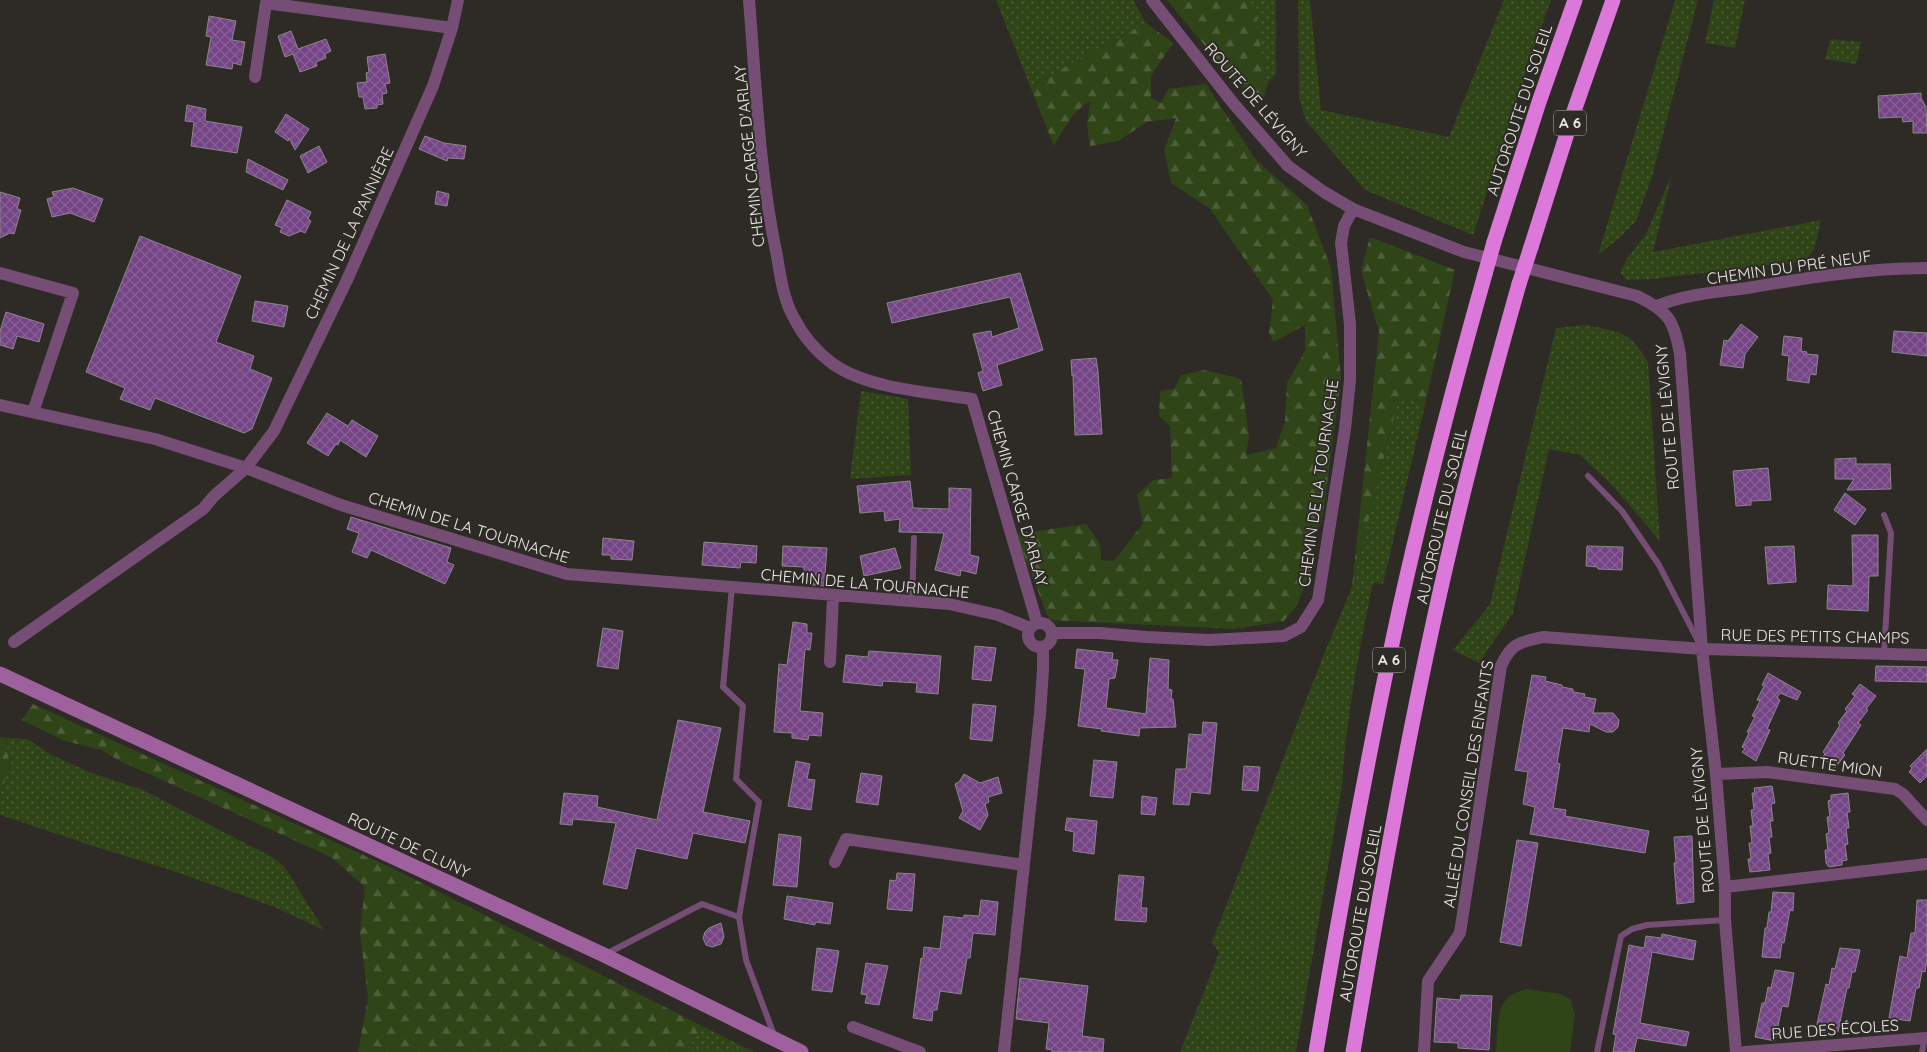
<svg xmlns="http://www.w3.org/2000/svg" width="1927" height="1052" font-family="Quicksand,sans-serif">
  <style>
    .grass { fill: url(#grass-dots) }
    .forest { fill: url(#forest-firs) }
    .park { fill: #2f4417 }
    .building { fill: url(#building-cross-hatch); stroke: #8a868b }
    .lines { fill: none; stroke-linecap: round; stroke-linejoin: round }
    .lane { stroke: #764e75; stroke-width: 6 }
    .street { stroke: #764e75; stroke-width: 12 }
    .secondary { stroke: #9f609e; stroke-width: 15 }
    .highway { stroke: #db78da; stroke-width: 15 }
    .highway-bridge { stroke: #db78da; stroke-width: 15 }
    .labels { text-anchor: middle; stroke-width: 4; stroke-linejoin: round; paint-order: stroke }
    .shield { fill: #2e2b26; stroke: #b2afac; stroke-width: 1 }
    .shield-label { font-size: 15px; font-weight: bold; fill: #eae7e5 }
    .street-label { font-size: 16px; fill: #eae7e5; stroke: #2e2b26 }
  </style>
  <defs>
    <pattern id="grass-dots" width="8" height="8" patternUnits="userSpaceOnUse" patternTransform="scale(1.25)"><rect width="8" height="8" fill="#2f4417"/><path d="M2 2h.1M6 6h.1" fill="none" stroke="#4d5f39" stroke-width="1.8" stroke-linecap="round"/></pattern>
    <pattern id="forest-firs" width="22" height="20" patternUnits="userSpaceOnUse" patternTransform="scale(1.25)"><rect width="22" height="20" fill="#2f4417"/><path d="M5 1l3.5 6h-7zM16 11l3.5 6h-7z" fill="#4d5f39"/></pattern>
    <pattern id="building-cross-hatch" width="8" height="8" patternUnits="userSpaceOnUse" patternTransform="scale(1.25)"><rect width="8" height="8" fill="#744485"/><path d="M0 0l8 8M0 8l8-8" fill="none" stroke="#885f96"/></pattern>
  </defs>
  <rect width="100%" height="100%" fill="#2e2b26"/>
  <!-- grass -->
  <path class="grass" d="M996,0H1133L1146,23L1030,86Z
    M1241,0H1276V74L1268,82L1261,51Z
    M1298,0H1310L1321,110L1449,137L1504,0H1551L1537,38L1473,235L1365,190L1306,121L1299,98Z
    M1675,0H1698L1652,177L1636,221L1619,238L1598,255Z
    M1714,0H1745L1735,48L1705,43Z
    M1831,39L1861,42L1856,64L1825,59Z
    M1672,174L1653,252L1821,220L1815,247L1806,261L1652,279L1627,280L1620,273L1626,260L1646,234Z
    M1587,325C1621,333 1629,330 1648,362L1660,541L1612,485L1580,455L1549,449L1513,613L1479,663L1453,650L1490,604L1556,328Z
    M861,391L908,399L911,475L850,479Z
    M1399,395L1425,405L1383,584L1373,583C1359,650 1346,718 1342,786L1296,1052H1180L1219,953L1212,942L1322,659L1352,587Z
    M8,738L27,739L50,754L89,772L143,790L274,858L284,866L324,930L272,906L170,870L90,845L0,815V795L10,765L7,751Z
    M702,1026L754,1052H685Z"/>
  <!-- forest -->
  <path class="forest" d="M1167,0H1241L1255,5L1261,51L1268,82L1263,100L1234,81Z
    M1146,23L1173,43L1151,76V98L1161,103L1168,89L1206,84L1256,160L1307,205L1331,268L1341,379L1322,521L1313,537V564L1297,605L1284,621L1234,629L1049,620L1016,534L1086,524L1100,544L1101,560L1113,561C1125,550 1132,536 1143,523L1137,495L1153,480L1172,478L1170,426L1159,416L1160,391L1174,389L1181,375L1205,370L1241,379L1249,436L1246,455L1276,448L1285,422L1287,383L1305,351V325L1274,342L1269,333L1273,300L1210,209L1171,183L1164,150L1176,118L1147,122L1118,141L1090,146L1087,125L1090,101C1072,112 1064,128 1054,146L1030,86Z
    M1370,237L1455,270L1425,405L1399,396L1352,587L1379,332L1361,270Z
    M33,704L396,870L702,1026L685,1052H358L368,998L360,933L365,887L331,857L118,760L102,750L65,741L22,720Z
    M0,737L8,738L7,751L10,765L0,795Z"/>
  <!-- park -->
  <path class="park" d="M1526,989L1560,994L1570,999L1575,1015L1570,1052H1496C1498,1034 1495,1006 1511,995C1515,992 1522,991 1526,989Z"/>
  <!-- building -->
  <path class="building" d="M209,16L236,21L232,40L245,42L241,65L233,63L232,69L206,65L211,37L206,36Z
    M291,31L298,49L326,39L331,51L325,54L326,58L316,62L317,66L300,72L293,54L285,57L278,36Z
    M385,54L390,83L385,84L387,93L382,94L383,104L377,105V108L365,109L363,97H359L357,83L367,82L366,73L369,72L367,57Z
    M1921,93V98L1926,107L1927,133H1913V121L1903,122L1902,117L1879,118L1878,96Z
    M187,105L206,109L205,121L242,127L237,153L191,146L194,122L185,121Z
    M286,114L309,129L295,150L289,138L288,141L275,132Z
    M425,136L444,143L466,146L464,159L448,158L447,161L419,149Z
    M319,146L327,162L308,173L300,156Z
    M248,159L288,180L283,190L246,172Z
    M73,188L103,199L94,222L70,213L52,217L47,199L54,197L52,192Z
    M437,191L449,194L447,206L435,204Z
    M0,192L20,198L17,209L21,210L14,234L10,233L0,238Z
    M287,200L311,212L308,219L311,221L305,233L301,231L289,236L280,232L282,228L275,225Z
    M140,236L241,276L216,342L254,356L250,369L272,378L252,429L244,433L155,398L150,410L120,399L125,388L86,372Z
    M1020,273L1043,350L997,365L1002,385L983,391L978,373L983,371L973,334L991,331L992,337L1019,328L1010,297L892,323L887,303Z
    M255,301L288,306L284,327L252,321Z
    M6,312L44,324L39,342L17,336L13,349L0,345V331Z
    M1741,324L1758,337L1745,354L1743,368L1720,365L1724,340L1728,341Z
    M1894,331L1927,333V356L1892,352Z
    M1784,336L1802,338L1801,351L1807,352L1806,354L1818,355L1816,375L1810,374L1809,383L1787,380L1789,356L1782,355Z
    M1096,358L1098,371L1102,434L1075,435L1073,375L1072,376L1071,360Z
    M327,413L348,426L352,420L378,436L366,457L340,440L338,445L336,444L328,456L307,443Z
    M1856,458V464H1890L1891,489L1847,490L1854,479H1835V459Z
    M1768,468L1771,500L1751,501V505L1736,506L1733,471Z
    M910,481L913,508L949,509V488L971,489L970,555L979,557L976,574L961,570L960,576L935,570L944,533L899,532L900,519L885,521L884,511L860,513L857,486Z
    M1845,493L1866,509L1855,525L1834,510Z
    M351,517L451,548L447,562L454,565L445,584L371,550L367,558L352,552L359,533L347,529Z
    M1852,535H1878V576H1869L1868,611L1827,609L1828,585L1853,586Z
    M603,538L634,541L632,560L611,559V555H602Z
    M704,542L757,546L756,563L741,562L740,568L702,565Z
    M783,546L827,548L824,586L803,584L804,567L782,566Z
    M1587,546L1623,547L1622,570L1598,569V567L1586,566Z
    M1794,546L1796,582L1768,584L1765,547Z
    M895,548L901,568L864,576L860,556Z
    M793,622L807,624V633H812L810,650L805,649L800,711L823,713L821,736L809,735L808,740L792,738V733L774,732L779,664L787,665Z
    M603,628L623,631L618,669L597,666Z
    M975,646L996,648L991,681L972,679Z
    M1077,649L1113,653L1112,660H1118L1115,678L1109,679L1106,708L1146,714L1150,658L1169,660L1168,689L1172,690L1171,699H1173L1176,727L1140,728L1139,736L1101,731L1102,729L1078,726L1085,669L1075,668Z
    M869,651L941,656L938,694L916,692L917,683L883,681L882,686L843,682L846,655L868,657Z
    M1876,666L1927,667V682L1875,681Z
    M1768,673L1801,692L1797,700L1780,693L1777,698L1780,700L1767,729L1770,730L1756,761L1742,752L1745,749L1742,747L1749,733L1747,732L1755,717L1752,716L1760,701L1757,700L1764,686L1762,685Z
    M1532,675L1546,677L1545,681L1562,685V687L1573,689V692L1585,694L1584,697L1596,699L1593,713H1613L1619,720L1618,727L1613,732H1606L1590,724L1589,732L1563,728L1557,763L1560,764L1553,808L1566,810L1565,816L1649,831L1645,853L1530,834L1535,807L1523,804L1528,772L1515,770Z
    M1860,684L1876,696L1866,709L1868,710L1858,723L1861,725L1843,753L1845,755L1835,768L1822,757L1825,754L1823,752L1840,725L1838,723L1847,711L1845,709L1855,696L1852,694Z
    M973,704L996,706L992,741L970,739Z
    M678,720L721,728L703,812L750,821L745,843L693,833L687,859L636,848L627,889L603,884L616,823L573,819L572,825L560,824L564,793L598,796L597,807L657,820Z
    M1203,722L1217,723L1210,794L1191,792L1189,805L1173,804L1176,769H1186L1189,734L1202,735Z
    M1927,749V776L1920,783L1909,772L1912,768L1910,766Z
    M1094,760L1117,762L1113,798L1090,796Z
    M796,761L810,764L807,779L815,780L811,810L788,806Z
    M1244,766L1260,767L1258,791L1242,790Z
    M861,773L882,776L878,805L856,802Z
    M964,774L980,783L998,777L1002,793L988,797L989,802L985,804L988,815L980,830L959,818L963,811L955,784L959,782Z
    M1772,786L1775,803L1771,804L1773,821H1770L1772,837H1769L1771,853L1768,854L1770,870L1750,872L1748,859H1751L1749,843H1752L1750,826H1753L1751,810H1754L1752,793H1755L1754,788Z
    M1848,793L1850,812H1847L1849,828H1846L1848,844L1845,845L1847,860L1842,861V865L1829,867L1826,863L1825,850H1828L1826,834L1829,833L1827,817H1830L1828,801L1831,800V795Z
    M1142,796L1157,798L1155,815L1141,814Z
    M1067,818L1097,821L1094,854L1073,851L1074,832L1065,830Z
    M779,834L801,837L797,887L773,885Z
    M1692,836L1694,902L1677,904L1674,863H1676L1674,837Z
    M1517,840L1538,843L1521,946L1500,942Z
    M897,873L915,874L912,911L887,909L890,880L896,881Z
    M1119,875L1144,877L1141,908H1147L1146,922L1115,920Z
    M1773,892L1794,893L1793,911L1790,910L1784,943L1782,942L1780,958L1762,957L1765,928H1767L1769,912H1771Z
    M787,896L833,903L830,924L815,922V925L784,919Z
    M981,900L998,902L995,935L973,933L970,958H967L961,994L940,991L937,1010H933L932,1021L913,1018L921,958L923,959L924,947L940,949L944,916L964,918V915L979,916Z
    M1917,900H1927V960L1925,972L1922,971L1919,988H1916L1910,1021L1889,1018L1900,956L1907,958L1911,933H1915Z
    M721,923L724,937L721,944L712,947L706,945L703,938L705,932L709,928Z
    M1662,934L1696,941L1693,960L1652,952L1640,1023L1689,1032L1686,1046L1637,1038L1634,1052H1613L1616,1035L1613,1034L1629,945L1644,948L1646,936L1661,938Z
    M817,948L839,951L832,992L812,990Z
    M1840,948L1860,950L1855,972H1852L1849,988H1847L1838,1032L1829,1031L1828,1035L1815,1033L1826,984L1829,985L1832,968L1835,969Z
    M866,963L888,966L879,1005L865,1003L867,995L861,994Z
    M1775,970L1794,973L1788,1007L1782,1006L1775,1041L1755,1037L1762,1003H1765L1768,987L1771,988Z
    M1020,978L1088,986L1082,1036L1104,1039L1103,1052H1052V1050L1046,1049L1049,1023L1016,1019Z
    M1461,995L1492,996L1489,1050L1458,1048V1043L1434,1042L1437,998L1460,1000Z"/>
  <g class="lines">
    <!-- lane -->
    <path class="lane" d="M1588,476L1622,511L1659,565L1698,641
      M1884,515L1891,533L1884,654
      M732,587L723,687L743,706L736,779L759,802L739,917L746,960L774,1035
      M912,601L914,538
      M606,954L702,904L739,917
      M1597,1052L1621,936L1632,929L1647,925L1725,920
      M1922,1052L1925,1038"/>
    <!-- street -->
    <path class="street" d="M749,0C756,85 759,172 777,256C780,275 784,302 794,318C803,336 817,352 833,364C869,389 928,392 972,399L1037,623
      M1152,0L1233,103L1288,166L1324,192L1353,209L1464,252L1637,296C1668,311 1674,320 1680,354L1702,649L1716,774L1725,887V920L1736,1052
      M255,77L266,3L452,28
      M0,273L73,293L33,412
      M1657,306C1685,294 1718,292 1747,288C1806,278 1867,268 1927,268
      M0,405L155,439L246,468L341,505L567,574L949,604L998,615L1030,628
      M1028 635a12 12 0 1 1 24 0a12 12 0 1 1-24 0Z
      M1052,633H1100L1146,637L1209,640L1284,636L1301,627L1318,600L1345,429L1350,380V324L1341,243L1344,226L1353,209
      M14,642L203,509L214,496L246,468L274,431L347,280L433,86L452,28L458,0
      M830,662L833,596
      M1716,774L1767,772L1895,789L1903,794L1927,820
      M835,862L846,839L1024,865
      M1725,887L1927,864
      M853,1027L920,1052
      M1004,1052L1040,714L1043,670V647
      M1424,1052L1428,981L1460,933L1501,666C1511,643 1520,642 1543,637L1702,649L1927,655
      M1745,1052L1927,1038"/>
    <!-- secondary -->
    <path class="secondary" d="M0,674L604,955L801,1052"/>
    <!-- highway -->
    <path class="highway" d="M1494,242L1539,102L1575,0
      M1531,247L1575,108L1613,0
      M1316,1052C1339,914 1364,776 1393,639C1419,516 1451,395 1485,274
      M1353,1052C1382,881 1412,709 1452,540C1472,454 1495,369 1519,284"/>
    <!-- highway-bridge -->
    <path class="highway-bridge" d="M1485,274L1494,242
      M1519,284L1531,247"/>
  </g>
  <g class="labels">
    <!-- shield labels -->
    <g class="shield">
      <rect x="1554" y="110.5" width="32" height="25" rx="4"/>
      <rect x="1373" y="647.5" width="32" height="25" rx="4"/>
    </g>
    <g class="shield-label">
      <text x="1570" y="128">A 6</text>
      <text x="1389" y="665">A 6</text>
    </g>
    <!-- street labels -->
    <g class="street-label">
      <text transform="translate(1256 100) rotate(49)" y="6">ROUTE DE LÉVIGNY</text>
      <text transform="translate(1519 110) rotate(-72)" y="6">AUTOROUTE DU SOLEIL</text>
      <text transform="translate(749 156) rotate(-96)" y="6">CHEMIN CARGE D'ARLAY</text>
      <text transform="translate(349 233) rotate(-65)" y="6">CHEMIN DE LA PANNIÈRE</text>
      <text transform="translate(1789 267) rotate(-8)" y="6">CHEMIN DU PRÉ NEUF</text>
      <text transform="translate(1667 417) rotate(-95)" y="6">ROUTE DE LÉVIGNY</text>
      <text transform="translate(1318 483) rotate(-82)" y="6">CHEMIN DE LA TOURNACHE</text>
      <text transform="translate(1018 498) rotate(74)" y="6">CHEMIN CARGE D'ARLAY</text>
      <text transform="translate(1441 516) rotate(-77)" y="6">AUTOROUTE DU SOLEIL</text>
      <text transform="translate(469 527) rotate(17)" y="6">CHEMIN DE LA TOURNACHE</text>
      <text transform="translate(865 583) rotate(5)" y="6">CHEMIN DE LA TOURNACHE</text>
      <text transform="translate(1815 636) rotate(1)" y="6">RUE DES PETITS CHAMPS</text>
      <text transform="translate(1830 764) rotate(8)" y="6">RUETTE MION</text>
      <text transform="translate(1468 784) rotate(-81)" y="6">ALLÉE DU CONSEIL DES ENFANTS</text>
      <text transform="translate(1702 820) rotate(-95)" y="6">ROUTE DE LÉVIGNY</text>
      <text transform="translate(409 845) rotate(25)" y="6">ROUTE DE CLUNY</text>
      <text transform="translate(1360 913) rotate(-80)" y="6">AUTOROUTE DU SOLEIL</text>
      <text transform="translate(1835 1029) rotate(-4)" y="6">RUE DES ÉCOLES</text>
    </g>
  </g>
</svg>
